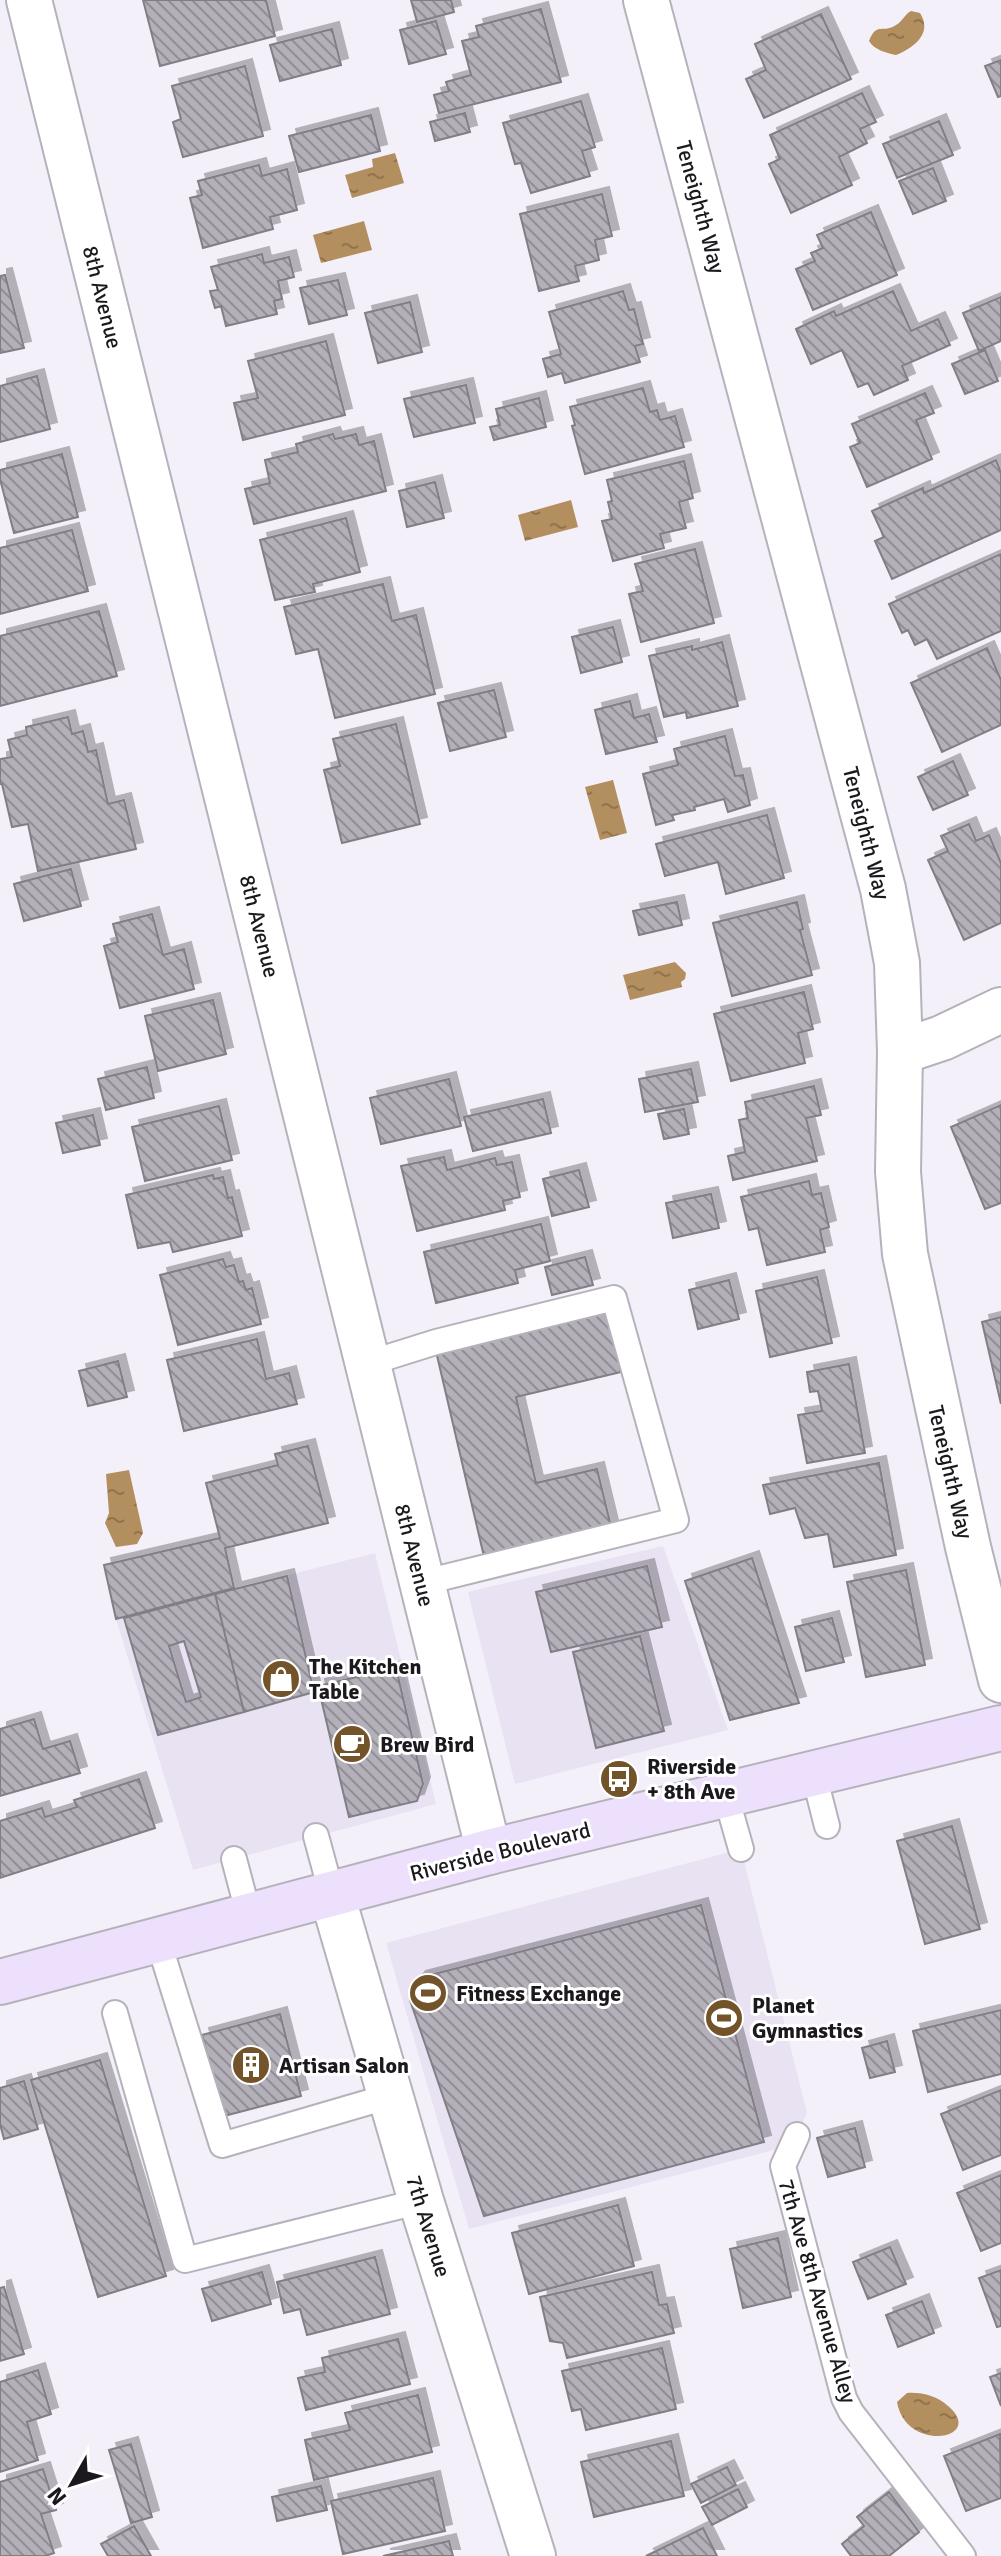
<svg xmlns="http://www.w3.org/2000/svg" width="1001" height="2556" font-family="Signika,sans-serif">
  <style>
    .built { fill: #e9e2f3 }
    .water { fill: url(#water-ripples) }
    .building { fill: url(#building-back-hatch); stroke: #827e86; stroke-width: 2; fill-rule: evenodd; filter: url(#shadow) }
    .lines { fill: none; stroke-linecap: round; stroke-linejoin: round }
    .service-casing { stroke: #b6b2bb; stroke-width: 28 }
    .minor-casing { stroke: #b6b2bb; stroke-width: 48 }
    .secondary-casing { stroke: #b6b2bb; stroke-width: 48 }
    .service { stroke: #fff; stroke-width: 24 }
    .minor { stroke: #fff; stroke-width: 44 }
    .secondary { stroke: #ede0fc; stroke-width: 44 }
    .labels { text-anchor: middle; stroke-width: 6; stroke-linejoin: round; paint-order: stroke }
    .street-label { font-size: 22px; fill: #1b191d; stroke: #fff }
    .poi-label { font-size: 22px; font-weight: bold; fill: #1b191d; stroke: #fff; text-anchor: start }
  </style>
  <defs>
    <pattern id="water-ripples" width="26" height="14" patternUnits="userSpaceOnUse" patternTransform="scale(2)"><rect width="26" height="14" fill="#b38e5e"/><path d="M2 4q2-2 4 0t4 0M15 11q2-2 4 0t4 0" fill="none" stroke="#91734d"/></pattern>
    <pattern id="building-back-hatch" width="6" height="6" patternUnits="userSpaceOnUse" patternTransform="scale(2)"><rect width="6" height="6" fill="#b4b0b9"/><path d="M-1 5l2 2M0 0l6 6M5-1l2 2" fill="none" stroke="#928e96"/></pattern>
    <filter id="shadow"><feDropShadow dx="7" dy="-7" stdDeviation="0" flood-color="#0004"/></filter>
  </defs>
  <rect width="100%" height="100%" fill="#f4f0f9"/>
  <!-- built -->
  <path class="built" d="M663,1546L728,1730L515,1784L468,1592Z
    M375,1553L436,1804L193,1870L116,1619Z
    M741,1849L807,2113L793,2145L469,2229L386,1943Z"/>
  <!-- water -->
  <path class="water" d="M911,11L920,13C933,33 914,48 896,55C887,53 874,50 869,41C877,21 883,34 896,25C903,21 904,15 911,11Z
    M395,153L404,183L352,198L345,175L373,167L372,159Z
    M364,221L372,250L321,263L313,235Z
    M571,500L578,527L525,541L518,515Z
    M613,780L627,833L600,840L585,787Z
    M675,962L686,973L685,979L681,982L682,987L630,1000L623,975Z
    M129,1470L143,1533L137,1544L116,1547L105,1523L109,1513L106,1474Z
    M907,2393C922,2392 937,2396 948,2406C987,2439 906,2454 897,2402Z"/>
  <!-- building -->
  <path class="building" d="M143,0H266L275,36L160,66Z
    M411,0H451L454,12L417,22Z
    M541,9L561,82L439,113L434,95L449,91L446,82L471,75L462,41L479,37L476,26Z
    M821,14L851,79L764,118L746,79L766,70L755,44Z
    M436,21L446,54L409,64L400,30Z
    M332,29L341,65L280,81L270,45Z
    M1001,60V96L998,97L985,66Z
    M245,66L263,136L183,157L173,122L181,119L172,86Z
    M862,93L876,122L860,129L867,143L839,157L852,185L791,213L769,164L780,159L770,135Z
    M581,101L595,147L582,151L590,176L531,193L521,163L515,164L503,123Z
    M465,113L470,132L435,141L430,122Z
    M371,115L380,151L299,172L289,136Z
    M939,121L953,155L897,178L883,144Z
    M259,165L262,176L287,169L297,210L270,217L273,229L203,248L190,198L202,195L198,181Z
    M933,168L946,201L913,214L899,181Z
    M602,194L612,236L595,240L599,260L575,266L579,281L539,291L520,214Z
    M871,212L897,275L813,310L796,269L815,261L811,253L823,248L817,235Z
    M262,254L264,263L289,257L294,277L278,281L282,299L274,301L277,314L226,326L221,306L215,308L210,291L218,290L211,267Z
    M5,275L24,348L0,353V276Z
    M338,280L347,315L309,324L300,288Z
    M623,291L629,310L634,309L643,344L635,346L640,362L565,383L562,373L548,377L543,359L561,354L549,312Z
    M893,291L911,331L938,319L950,345L902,366L908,380L874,395L868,383L858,387L842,350L811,364L796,329L834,311L836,316Z
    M1001,297V341L979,351L963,313Z
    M410,302L422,352L378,363L365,313Z
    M326,341L345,415L243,440L234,403L258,398L248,361Z
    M985,350L998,381L965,394L952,364Z
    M37,376L50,429L0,442V386Z
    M466,385L475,423L414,437L404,399Z
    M643,388L650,412L657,410L660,420L675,416L684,447L585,474L572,426L575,425L570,407Z
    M925,393L934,413L916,420L932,459L867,487L850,447L860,443L852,424Z
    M539,398L546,427L494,440L490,427L500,425L496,409Z
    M333,434L335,439L356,434L359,445L374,441L386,491L254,524L245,489L270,483L265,460L298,452L296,444Z
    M62,454L78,517L14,533L0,479V470Z
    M996,460L1001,473V530L892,579L875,541L884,537L872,511L923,488L924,493Z
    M684,461L693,498L679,502L686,528L660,534L664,548L613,561L602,521L612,519L608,502L612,501L607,480Z
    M435,482L444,518L407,527L399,491Z
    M346,518L360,572L313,584L315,592L275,600L260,540Z
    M72,530L88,591L0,614V548Z
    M695,549L714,623L641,642L629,594L643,591L635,564Z
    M1001,554V631L937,659L927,639L915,645L908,630L902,633L889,604Z
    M383,584L392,621L416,615L435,694L335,718L318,649L296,654L284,607Z
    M99,611L117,676L0,706V636Z
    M613,627L622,662L581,673L572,637Z
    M722,642L738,706L687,718L686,712L664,717L649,656L692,646V650Z
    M987,648L1001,680V725L942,752L911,683Z
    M494,690L506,737L450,751L438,703Z
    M630,701L634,718L649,714L657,742L606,754L595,710Z
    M68,717L72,734L83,731L88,752L96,750L108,804L124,800L136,849L38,871L28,824L12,827L2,784H0V759L12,757L8,740L27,735L26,727Z
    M396,724L420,824L342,843L324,770L340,766L333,739Z
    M725,736L735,776L743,775L750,805L728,812L724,799L694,807L695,810L672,815L674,820L656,825L643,774L678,765L674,749Z
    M953,761L968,795L933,810L918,777Z
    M767,815L784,878L726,894L718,862L665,876L656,844Z
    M969,824L976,841L989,835L1001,863V923L964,940L928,860L948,851L941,836Z
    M71,869L81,906L24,921L14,884Z
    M677,902L682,925L639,935L633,911Z
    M797,902L803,929L800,930L812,975L732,996L713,923Z
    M152,914L163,955L184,949L194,989L120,1008L104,946L118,942L113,924Z
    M804,992L813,1029L798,1033L805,1063L731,1081L714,1014Z
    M213,1000L226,1054L158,1071L145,1016Z
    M147,1067L154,1098L106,1110L98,1079Z
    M691,1069L698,1102L645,1112L639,1079Z
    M449,1079L461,1126L381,1144L370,1098Z
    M814,1086L821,1115L806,1118L817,1161L733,1180L728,1156L745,1152L739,1120L748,1118L745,1102Z
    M543,1099L551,1133L473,1151L464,1117Z
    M1001,1105V1203L985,1209L951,1127Z
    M219,1106L232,1160L145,1181L132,1127Z
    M684,1109L689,1134L664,1139L658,1114Z
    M93,1115L100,1145L63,1153L56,1123Z
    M444,1157L447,1170L495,1158L497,1165L512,1162L520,1197L503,1201L505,1210L417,1231L401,1166Z
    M579,1170L589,1207L552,1216L543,1179Z
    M213,1175L214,1179L223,1177L228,1198L232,1197L242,1236L173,1252L170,1242L138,1248L126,1195Z
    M809,1181L812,1195L821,1193L829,1227L820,1230L825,1252L767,1265L758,1228L749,1230L741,1197Z
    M711,1194L719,1228L673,1238L666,1203Z
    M541,1224L550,1261L515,1270L518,1283L436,1303L424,1252Z
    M585,1257L593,1285L552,1295L545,1267Z
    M223,1259L226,1267L234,1265L239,1282L243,1281L246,1290L252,1288L261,1324L178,1345L160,1275Z
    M817,1277L832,1343L770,1357L756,1291Z
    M729,1280L739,1319L698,1329L689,1290Z
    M606,1307L621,1372L516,1397L536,1483L597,1469L612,1531L485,1561L435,1347Z
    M1001,1317V1404L982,1322Z
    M257,1339L266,1379L289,1373L297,1404L184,1431L167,1360Z
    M118,1361L127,1397L88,1406L79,1371Z
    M849,1364L865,1453L807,1463L798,1415L822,1411L818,1391L810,1392L807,1372Z
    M308,1446L328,1523L225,1548L234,1588L116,1619L104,1565L220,1538L206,1483L278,1465L275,1454Z
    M879,1463L896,1555L834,1567L828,1534L805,1538L795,1508L770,1514L763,1485Z
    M752,1558L799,1703L730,1720L685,1581Z
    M647,1566L662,1627L551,1652L536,1592Z
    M906,1570L925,1665L866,1677L847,1582Z
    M287,1576L314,1692L244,1712L215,1594Z
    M215,1594L244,1712L158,1735L124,1618ZM184,1641L201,1697L186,1702L169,1646Z
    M832,1618L844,1662L806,1671L795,1627Z
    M640,1636L664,1731L596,1748L573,1652Z
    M396,1668L423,1784L417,1801L349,1817L318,1686Z
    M34,1719L43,1749L70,1741L80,1773L0,1796V1729Z
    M139,1779L155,1828L0,1878V1821L42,1808L45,1817L77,1807L74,1800Z
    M952,1826L980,1929L925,1944L897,1841Z
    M701,1905L764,2142L484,2216L410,2000L411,1987L419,1978Z
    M1001,2010V2074L928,2092L913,2031Z
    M280,2014L301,2096L224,2116L202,2035Z
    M887,2041L895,2072L870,2078L862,2048Z
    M100,2060L166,2276L98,2297L31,2080Z
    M24,2081L38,2129L4,2139L0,2124V2088Z
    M1001,2090V2155L963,2170L941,2114Z
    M855,2128L865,2167L828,2177L817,2138Z
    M1001,2175V2243L981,2251L957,2193Z
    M618,2205L634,2266L529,2294L512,2233Z
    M778,2238L791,2297L743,2308L730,2249Z
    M890,2247L906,2284L868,2299L853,2262Z
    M375,2257L390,2314L307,2335L300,2309L284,2313L277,2282Z
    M1001,2270V2326L997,2327L979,2278Z
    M262,2272L271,2304L212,2321L202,2289Z
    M652,2272L659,2305L667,2304L674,2333L567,2358L563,2343L550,2341L540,2297Z
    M4,2287L24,2354L0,2361V2288Z
    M922,2301L934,2333L898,2347L886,2315Z
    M398,2339L410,2384L306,2410L298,2378L325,2372L322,2358Z
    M662,2348L676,2409L586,2430L581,2409L572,2411L562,2371Z
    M38,2370L51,2414L27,2422L38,2460L0,2472V2382Z
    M1001,2373V2406L990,2377Z
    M418,2395L432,2452L314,2480L305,2440L350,2430L345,2413Z
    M1000,2434L1001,2498L966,2511L944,2456Z
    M671,2441L684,2496L594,2517L581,2462Z
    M131,2444L152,2517L131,2523L109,2450Z
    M727,2467L736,2485L701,2503L691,2484Z
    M43,2469L56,2510L41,2514L54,2553L45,2556H0V2482Z
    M433,2478L445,2531L343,2554L331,2501Z
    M321,2486L327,2510L277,2521L272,2497Z
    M738,2489L747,2507L712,2525L702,2507Z
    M889,2492L919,2532L889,2556H851L842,2544L864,2526L857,2517Z
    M134,2526L151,2556H108L101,2544Z
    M703,2528L717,2556H646Z
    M449,2541L453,2556H383Z"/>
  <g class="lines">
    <!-- service casing -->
    <g class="service-casing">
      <path id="service" d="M369,1363L436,1342L614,1298L676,1520L421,1583
        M814,1775L827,1826
        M726,1796L741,1849
        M316,1836L332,1895
        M234,1859L249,1916
        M158,1940L222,2145L390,2096
        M115,2013L185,2260L421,2201
        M797,2135L783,2166L844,2398L851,2412L963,2556"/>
    </g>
    <!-- minor casing -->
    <g class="minor-casing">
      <path id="minor" d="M29,0L489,1852
        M646,0L883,889L897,963L900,1052L898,1172L905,1254L968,1547L1001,1680
        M900,1052L942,1038L1001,1010
        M332,1895L421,2201L533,2556"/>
    </g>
    <!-- secondary casing -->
    <g class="secondary-casing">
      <path id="secondary" d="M0,1982L489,1852L1001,1728"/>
    </g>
    <!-- service -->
    <use href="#service" class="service"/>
    <!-- minor -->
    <use href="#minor" class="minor"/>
    <!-- secondary -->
    <use href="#secondary" class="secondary"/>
  </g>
  <!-- icons -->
  <defs>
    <g id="shop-disc" transform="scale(2)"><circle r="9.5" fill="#73542a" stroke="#fff"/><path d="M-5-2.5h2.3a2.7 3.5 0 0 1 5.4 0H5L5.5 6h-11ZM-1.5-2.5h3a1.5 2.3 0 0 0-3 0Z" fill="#fff"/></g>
    <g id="cafe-disc" transform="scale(2)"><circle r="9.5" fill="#73542a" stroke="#fff"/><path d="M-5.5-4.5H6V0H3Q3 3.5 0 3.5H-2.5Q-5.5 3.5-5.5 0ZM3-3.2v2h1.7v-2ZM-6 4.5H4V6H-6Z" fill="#fff"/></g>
    <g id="bus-disc" transform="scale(2)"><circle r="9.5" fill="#73542a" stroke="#fff"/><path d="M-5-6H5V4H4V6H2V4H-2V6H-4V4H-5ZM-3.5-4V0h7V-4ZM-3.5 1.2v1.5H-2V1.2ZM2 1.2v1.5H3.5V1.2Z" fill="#fff"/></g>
    <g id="stadium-disc" transform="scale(2)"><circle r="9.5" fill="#73542a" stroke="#fff"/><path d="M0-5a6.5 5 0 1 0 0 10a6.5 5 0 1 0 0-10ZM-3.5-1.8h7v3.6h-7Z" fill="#fff"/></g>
    <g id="building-disc" transform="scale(2)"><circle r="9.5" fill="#73542a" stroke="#fff"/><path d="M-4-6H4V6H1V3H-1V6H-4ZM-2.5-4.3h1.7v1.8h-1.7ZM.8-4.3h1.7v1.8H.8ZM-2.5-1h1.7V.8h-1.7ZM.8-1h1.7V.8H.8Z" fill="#fff"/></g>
  </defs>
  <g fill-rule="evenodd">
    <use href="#shop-disc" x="281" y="1679"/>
    <use href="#cafe-disc" x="352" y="1744"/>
    <use href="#bus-disc" x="619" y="1779"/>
    <use href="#stadium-disc" x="428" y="1993"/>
    <use href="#stadium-disc" x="724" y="2018"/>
    <use href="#building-disc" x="251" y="2065"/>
  </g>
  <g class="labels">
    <!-- street labels -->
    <g class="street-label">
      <text transform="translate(701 207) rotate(75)" y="8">Teneighth Way</text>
      <text transform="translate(103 297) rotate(76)" y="8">8th Avenue</text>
      <text transform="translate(867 833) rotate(76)" y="8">Teneighth Way</text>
      <text transform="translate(260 926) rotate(76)" y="8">8th Avenue</text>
      <text transform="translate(951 1472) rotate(77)" y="8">Teneighth Way</text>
      <text transform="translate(415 1555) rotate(76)" y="8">8th Avenue</text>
      <text transform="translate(500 1851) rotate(-14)" y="8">Riverside Boulevard</text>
      <text transform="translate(429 2226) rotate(73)" y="8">7th Avenue</text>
      <text transform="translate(818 2291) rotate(74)" y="8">7th Ave 8th Avenue Alley</text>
    </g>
    <!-- poi labels -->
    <g class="poi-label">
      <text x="309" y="1674">The Kitchen<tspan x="309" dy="25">Table</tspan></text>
      <text x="380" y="1752">Brew Bird</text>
      <text x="647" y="1774">Riverside<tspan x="647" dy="25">+ 8th Ave</tspan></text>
      <text x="456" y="2001">Fitness Exchange</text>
      <text x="752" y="2013">Planet<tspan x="752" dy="25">Gymnastics</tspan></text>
      <text x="279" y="2073">Artisan Salon</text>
    </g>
  </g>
  <!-- north arrow -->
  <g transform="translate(72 2484) rotate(231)" stroke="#ffffff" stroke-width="6" paint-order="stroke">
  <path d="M0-6L14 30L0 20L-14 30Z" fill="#1b191d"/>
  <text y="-12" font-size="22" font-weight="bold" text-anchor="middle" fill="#1b191d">N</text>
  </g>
</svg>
